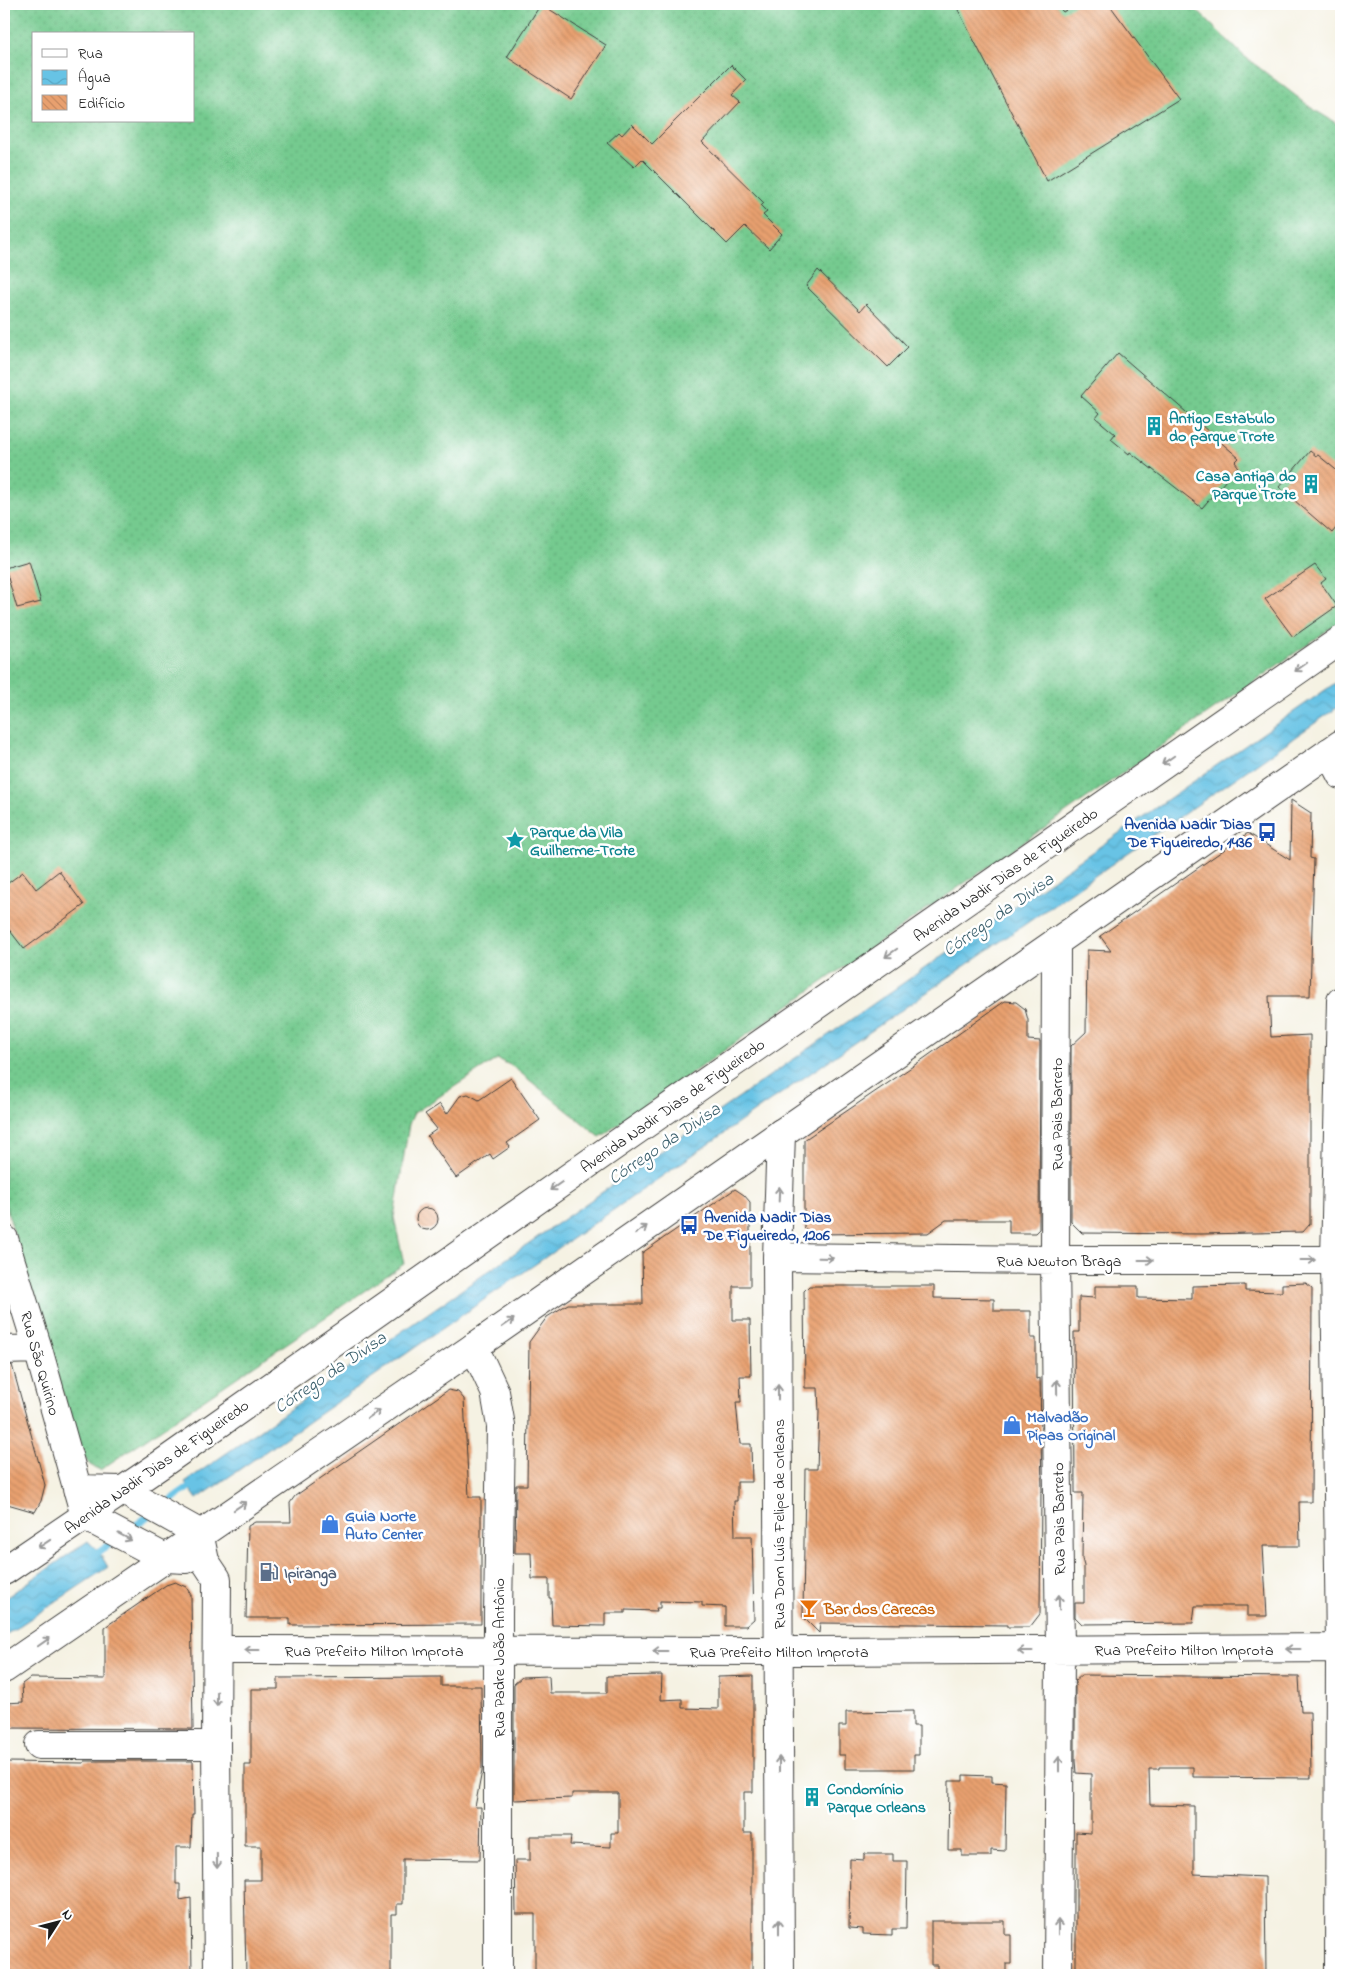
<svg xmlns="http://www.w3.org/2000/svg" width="1345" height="1979" font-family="'Indie Flower',sans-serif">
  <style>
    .grass { fill: url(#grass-dots); stroke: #487356; fill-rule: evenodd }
    .water { fill: url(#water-waves); stroke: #427080 }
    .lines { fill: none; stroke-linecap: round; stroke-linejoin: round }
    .stream { stroke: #67c3e5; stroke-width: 7 }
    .building { fill: url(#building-back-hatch) }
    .minor-casing { stroke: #3d3c3a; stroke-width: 30 }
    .major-casing { stroke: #3d3c3a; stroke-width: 30 }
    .minor { stroke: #fff; stroke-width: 28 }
    .major { stroke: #fff; stroke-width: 28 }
    .oneway { stroke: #999 }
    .labels { text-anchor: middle; stroke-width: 5; stroke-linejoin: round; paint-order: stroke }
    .culture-label { font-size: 16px; font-weight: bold; fill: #0d838f; stroke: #fff; text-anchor: start }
    .transit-label { font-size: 16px; font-weight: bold; fill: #164399; stroke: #fff; text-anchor: end }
    .street-label { font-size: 16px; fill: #1c1c1c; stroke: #fff }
    .shop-label { font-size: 16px; font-weight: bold; fill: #366cbe; stroke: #fff; text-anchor: start }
    .service-label { font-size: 16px; font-weight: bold; fill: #4e5e75; stroke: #fff; text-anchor: start }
    .food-label { font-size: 16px; font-weight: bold; fill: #c56008; stroke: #fff; text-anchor: start }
    .water-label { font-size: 18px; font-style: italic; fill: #3a5f6c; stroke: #fff }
  </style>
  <defs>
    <pattern id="grass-dots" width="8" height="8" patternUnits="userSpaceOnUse" patternTransform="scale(1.25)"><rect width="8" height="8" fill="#74ca8f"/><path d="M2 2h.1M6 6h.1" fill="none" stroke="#64ad7b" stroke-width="1.8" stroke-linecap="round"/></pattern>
    <pattern id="water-waves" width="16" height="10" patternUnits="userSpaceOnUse" patternTransform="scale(1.25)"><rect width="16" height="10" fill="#67c3e5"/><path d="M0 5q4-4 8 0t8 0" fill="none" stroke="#59a7c4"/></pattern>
    <pattern id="building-back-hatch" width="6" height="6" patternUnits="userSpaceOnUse" patternTransform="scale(1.25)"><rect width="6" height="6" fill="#e8a06f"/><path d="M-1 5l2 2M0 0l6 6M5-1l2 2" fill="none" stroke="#c68960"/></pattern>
  </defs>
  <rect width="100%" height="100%" fill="#fff"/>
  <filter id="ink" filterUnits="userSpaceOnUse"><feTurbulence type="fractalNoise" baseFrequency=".02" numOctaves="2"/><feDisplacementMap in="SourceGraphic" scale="10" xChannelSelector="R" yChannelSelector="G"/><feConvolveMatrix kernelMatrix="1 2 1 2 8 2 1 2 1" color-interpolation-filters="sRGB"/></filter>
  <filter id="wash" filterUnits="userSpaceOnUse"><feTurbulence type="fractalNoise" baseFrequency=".0096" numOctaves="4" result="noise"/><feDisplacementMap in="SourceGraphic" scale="20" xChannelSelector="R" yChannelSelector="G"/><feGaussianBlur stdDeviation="1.12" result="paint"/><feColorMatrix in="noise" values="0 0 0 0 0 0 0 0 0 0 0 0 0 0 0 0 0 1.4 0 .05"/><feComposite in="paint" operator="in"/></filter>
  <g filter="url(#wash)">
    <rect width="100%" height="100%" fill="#f5f2e3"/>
    <!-- grass -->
    <path class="grass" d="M4,4H1190L1244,56L1313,109L1341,126V621L600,1137L512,1066L497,1059L414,1113L409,1124L394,1217L404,1264L100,1470L90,1465L81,1454L4,1200ZM34,34H194V121H34Z"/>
    <!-- water -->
    <path class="water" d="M1341,679V705L197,1499L185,1482Z
      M88,1541L99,1552L108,1567L4,1636V1599Z"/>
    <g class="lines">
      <!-- stream -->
      <path class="stream" d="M163,1506L195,1483
        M127,1532L152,1513
        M92,1557L116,1540"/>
    </g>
    <g id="blocks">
      <!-- building -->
      <path class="building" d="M541,4L606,45L571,99L507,57Z
        M955,4H1056L1063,12L1077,4H1109L1179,99L1047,181Z
        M731,65L746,80L732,95L740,102L702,142L764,203L761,206L767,212L763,215L782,234L769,249L745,226L727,244L642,159L634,167L607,143L619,132L622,135L632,124L652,144Z
        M818,270L860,311L866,304L908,347L888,367L806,286Z
        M1118,353L1239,458L1235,462L1238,466L1202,508L1130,452L1129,454L1111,439L1115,434L1096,418L1100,413L1081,396Z
        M1310,451L1316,456L1318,455L1341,474V522L1332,533L1279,487Z
        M29,561L41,602L17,608L5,568Z
        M1315,565L1326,579L1321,583L1337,606L1293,637L1265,599Z
        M1291,800L1311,813L1310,858L1314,859L1310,996H1269L1271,1037L1310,1035V1224L1303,1232L1201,1234L1082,1233L1071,1222V1046L1086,1032L1087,950L1111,951L1100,936L1248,833L1290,860Z
        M59,871L84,905L24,949L4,923V886L23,872L36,889Z
        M1005,1001L1016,1002L1025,1009L1028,1020V1040L1040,1041L1039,1229L1035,1233H1009V1220H946L928,1233L811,1234L804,1227V1140L919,1062Z
        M511,1078L540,1120L507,1143L510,1147L493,1159L490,1154L456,1178L427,1136L437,1129L425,1114L440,1104L447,1114L460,1096L468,1094L479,1100Z
        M735,1189L744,1195L750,1202V1286H733V1320H750L751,1376H740L741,1402H736L740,1444H751L752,1482H737V1501H734L735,1536H752L754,1619L746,1626H725V1607L702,1606V1602L660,1601V1608H656L657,1611L625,1610V1613H605V1626L552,1625L551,1598H549V1579H532L531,1553H515L516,1485H527L529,1342L547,1317L568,1304H643L642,1253Z
        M416 1219a11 11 0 1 1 22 0a11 11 0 1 1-22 0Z
        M1306,1283L1312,1288L1311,1502H1299L1300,1546H1263L1267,1616H1247V1606H1195L1193,1623L1082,1624L1075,1617V1603H1084V1566L1082,1559L1083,1493H1075L1074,1332H1079V1297L1095,1298V1286H1138V1298L1192,1299V1286L1245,1285V1291L1282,1292V1284Z
        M809,1286H934V1298L994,1299V1311H1031V1338H1036V1379L1040,1378L1042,1492H1041L1040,1614L1030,1627H1007V1625L820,1623L819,1633L803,1617L805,1469H817L819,1412L818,1388H805L804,1291Z
        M12,1365L45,1485L41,1501L35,1512L4,1503V1366Z
        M448,1390L458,1392L464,1399L469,1497H481V1624L290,1625V1618H246L248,1526L255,1522H291L290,1503L295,1496Z
        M175,1582L186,1587L191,1595L193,1729L6,1728V1703L23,1702L22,1684L30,1678L105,1679V1627L166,1585Z
        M662,1675L661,1700L682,1699V1708L718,1709V1677L753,1676V1792H744V1833H752V1975H535V1914H516L515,1860H530V1836H571L570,1845L611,1847V1833H618V1793H572V1798L514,1800V1684L522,1677L549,1676L550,1693H607V1676Z
        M1082,1675L1299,1677L1301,1712H1310L1311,1778L1193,1777V1767H1159V1769H1149L1150,1805L1194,1806V1874L1265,1877L1266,1975H1076V1832L1091,1833V1774L1076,1773L1075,1761V1681Z
        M441,1677V1686H481L482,1771L475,1807H481L480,1860L403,1859V1904H397V1914H391V1975H246L244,1880H261V1846H245V1765H251V1689H278V1678Z
        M913,1711V1726H919V1755H914V1769H845V1755H839V1726H846V1712Z
        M85,1761H193L194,1814H192L191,1847H176V1884H180V1900L191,1898L192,1975H4V1915H6V1881H4V1773H6V1762L84,1763Z
        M963,1775L992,1776V1782L1006,1783L1005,1851L991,1850V1856H962V1850H948L949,1781H963Z
        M864,1854H893V1861H907L906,1929H892V1935L863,1934V1929L849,1928L850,1859L864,1860Z
        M931,1921H1005V1935H1011V1964H1006V1975H937V1965H931Z"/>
    </g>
  </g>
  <g filter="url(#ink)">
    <use href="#blocks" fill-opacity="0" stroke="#3d3c3a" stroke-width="1"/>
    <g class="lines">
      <!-- minor casing -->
      <g class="minor-casing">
        <path id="minor" d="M1329,752L1341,775
          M1056,942L1055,1260L1060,1650L1058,1975
          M4,1239L38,1349L85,1516L165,1558L186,1559
          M777,1257L1055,1260H1341
          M474,1347L495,1392L501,1426L498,1614V1975
          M4,1350L38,1349
          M77,1489L122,1490L199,1533L205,1561L217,1579L216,1745L218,1975
          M217,1650L814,1651L1341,1648
          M39,1745H216
          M780,1975L777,1257L781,1133
          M1339,1975L1340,1648L1335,1260L1341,1001"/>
      </g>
      <!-- major casing -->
      <g class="major-casing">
        <path id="major" d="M4,1571L163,1463L588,1164L1341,640
          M4,1669L474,1347L1341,744"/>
      </g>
      <!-- minor -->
      <use href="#minor" class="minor"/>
      <!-- major -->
      <use href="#major" class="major"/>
    </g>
    <!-- one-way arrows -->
    <defs><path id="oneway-shaft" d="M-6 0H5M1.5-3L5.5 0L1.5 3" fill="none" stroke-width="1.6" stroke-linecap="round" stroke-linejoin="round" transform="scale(1.25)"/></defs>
    <g class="oneway">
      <use href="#oneway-shaft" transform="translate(1301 667) rotate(145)"/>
      <use href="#oneway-shaft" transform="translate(1168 760) rotate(145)"/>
      <use href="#oneway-shaft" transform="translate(891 953) rotate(145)"/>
      <use href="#oneway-shaft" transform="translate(556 1186) rotate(145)"/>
      <use href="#oneway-shaft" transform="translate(779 1194) rotate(-88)"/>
      <use href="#oneway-shaft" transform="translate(641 1230) rotate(-35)"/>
      <use href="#oneway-shaft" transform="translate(826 1258) rotate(1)"/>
      <use href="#oneway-shaft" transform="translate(1146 1260)"/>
      <use href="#oneway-shaft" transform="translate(1308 1260)"/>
      <use href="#oneway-shaft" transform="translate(508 1323) rotate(-35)"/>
      <use href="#oneway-shaft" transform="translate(1057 1387) rotate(-91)"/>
      <use href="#oneway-shaft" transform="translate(778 1392) rotate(-90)"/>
      <use href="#oneway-shaft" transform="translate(374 1414) rotate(-34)"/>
      <use href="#oneway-shaft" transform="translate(240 1506) rotate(-34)"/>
      <use href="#oneway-shaft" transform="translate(125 1537) rotate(28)"/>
      <use href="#oneway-shaft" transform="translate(44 1544) rotate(146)"/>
      <use href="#oneway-shaft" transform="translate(1059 1602) rotate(-91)"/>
      <use href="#oneway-shaft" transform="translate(44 1642) rotate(-35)"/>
      <use href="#oneway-shaft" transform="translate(1293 1649) rotate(180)"/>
      <use href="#oneway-shaft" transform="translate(252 1650) rotate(180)"/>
      <use href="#oneway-shaft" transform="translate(660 1651) rotate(180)"/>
      <use href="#oneway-shaft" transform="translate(1025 1651) rotate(180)"/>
      <use href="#oneway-shaft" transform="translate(217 1699) rotate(91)"/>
      <use href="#oneway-shaft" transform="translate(779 1764) rotate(-90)"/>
      <use href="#oneway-shaft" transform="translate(1059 1764) rotate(-90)"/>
      <use href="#oneway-shaft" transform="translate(217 1861) rotate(89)"/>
      <use href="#oneway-shaft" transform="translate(779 1927) rotate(-90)"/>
      <use href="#oneway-shaft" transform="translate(1058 1927) rotate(-90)"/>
    </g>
  </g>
  <!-- icons -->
  <defs>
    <g id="building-bare" transform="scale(1.5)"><path d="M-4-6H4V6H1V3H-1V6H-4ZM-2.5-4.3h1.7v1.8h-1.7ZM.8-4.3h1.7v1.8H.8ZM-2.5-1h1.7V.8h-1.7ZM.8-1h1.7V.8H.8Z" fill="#0f9aa8" stroke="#fff" stroke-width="2.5" paint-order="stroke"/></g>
    <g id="bus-bare" transform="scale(1.5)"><path d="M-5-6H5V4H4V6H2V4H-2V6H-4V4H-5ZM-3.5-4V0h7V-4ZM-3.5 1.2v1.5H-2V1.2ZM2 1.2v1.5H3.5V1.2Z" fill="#1a4fb4" stroke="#fff" stroke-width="2.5" paint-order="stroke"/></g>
    <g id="sight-bare" transform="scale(1.5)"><path d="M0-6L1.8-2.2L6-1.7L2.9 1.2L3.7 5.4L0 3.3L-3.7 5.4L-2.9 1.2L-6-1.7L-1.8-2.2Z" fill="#0f9aa8" stroke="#fff" stroke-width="2.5" paint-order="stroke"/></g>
    <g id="shop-bare" transform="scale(1.5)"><path d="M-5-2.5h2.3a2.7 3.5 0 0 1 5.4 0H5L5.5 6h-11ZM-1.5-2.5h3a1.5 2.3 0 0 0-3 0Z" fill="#3f7fe0" stroke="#fff" stroke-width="2.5" paint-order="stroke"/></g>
    <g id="fuel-bare" transform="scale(1.5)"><path d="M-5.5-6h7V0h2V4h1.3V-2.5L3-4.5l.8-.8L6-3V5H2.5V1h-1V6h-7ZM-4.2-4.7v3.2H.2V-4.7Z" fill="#5c6f8a" stroke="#fff" stroke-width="2.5" paint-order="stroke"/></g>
    <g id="bar-bare" transform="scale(1.5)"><path d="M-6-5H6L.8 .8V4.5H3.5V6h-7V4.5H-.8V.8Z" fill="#e8710a" stroke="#fff" stroke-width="2.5" paint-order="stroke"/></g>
  </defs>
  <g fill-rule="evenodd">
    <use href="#building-bare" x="1154" y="426"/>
    <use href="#building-bare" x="1311" y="484"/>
    <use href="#bus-bare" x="1267" y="832"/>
    <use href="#sight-bare" x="515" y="840"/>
    <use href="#bus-bare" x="689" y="1225"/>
    <use href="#shop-bare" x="1012" y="1425"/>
    <use href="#shop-bare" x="330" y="1524"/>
    <use href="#fuel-bare" x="269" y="1572"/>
    <use href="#bar-bare" x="809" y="1608"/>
    <use href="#building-bare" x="812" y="1797"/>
  </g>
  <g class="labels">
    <!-- culture labels -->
    <g class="culture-label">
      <text x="1169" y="423">Antigo Estabulo<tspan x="1169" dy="18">do parque Trote</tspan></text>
      <text x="1296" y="481" text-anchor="end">Casa antiga do<tspan x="1296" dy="18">Parque Trote</tspan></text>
      <text x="530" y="837">Parque da Vila<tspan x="530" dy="18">Guilherme-Trote</tspan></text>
      <text x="827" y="1794">Condomínio<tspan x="827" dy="18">Parque Orleans</tspan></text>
    </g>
    <!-- transit labels -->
    <g class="transit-label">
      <text x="1252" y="829">Avenida Nadir Dias<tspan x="1252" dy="18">De Figueiredo, 1436</tspan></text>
      <text x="704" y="1222" text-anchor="start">Avenida Nadir Dias<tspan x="704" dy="18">De Figueiredo, 1206</tspan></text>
    </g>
    <!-- street labels -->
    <g class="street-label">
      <text transform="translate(1005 874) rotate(-35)" y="6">Avenida Nadir Dias de Figueiredo</text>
      <text transform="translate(672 1105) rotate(-35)" y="6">Avenida Nadir Dias de Figueiredo</text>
      <text transform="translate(1056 1114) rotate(-90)" y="6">Rua Pais Barreto</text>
      <text x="1059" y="1266">Rua Newton Braga</text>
      <text transform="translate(41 1363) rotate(74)" y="6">Rua São Quirino</text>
      <text transform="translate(156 1466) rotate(-35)" y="6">Avenida Nadir Dias de Figueiredo</text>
      <text transform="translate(1058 1519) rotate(-91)" y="6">Rua Pais Barreto</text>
      <text transform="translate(778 1524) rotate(-90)" y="6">Rua Dom Luís Felipe de Orleans</text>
      <text x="1184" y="1655">Rua Prefeito Milton Improta</text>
      <text x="374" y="1656">Rua Prefeito Milton Improta</text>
      <text x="779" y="1657">Rua Prefeito Milton Improta</text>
      <text transform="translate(498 1658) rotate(-90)" y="6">Rua Padre João Antônio</text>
    </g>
    <!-- shop labels -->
    <g class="shop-label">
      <text x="1027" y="1422">Malvadão<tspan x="1027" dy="18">Pipas Original</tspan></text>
      <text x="345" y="1521">Guia Norte<tspan x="345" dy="18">Auto Center</tspan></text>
    </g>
    <!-- service labels -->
    <g class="service-label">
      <text x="284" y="1578">Ipiranga</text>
    </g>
    <!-- food labels -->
    <g class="food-label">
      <text x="824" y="1614">Bar dos Carecas</text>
    </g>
    <!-- water labels -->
    <g class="water-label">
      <text transform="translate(998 914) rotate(-35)" y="6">Córrego da Divisa</text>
      <text transform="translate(664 1143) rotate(-34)" y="6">Córrego da Divisa</text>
      <text transform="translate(330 1372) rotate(-34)" y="6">Córrego da Divisa</text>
    </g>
  </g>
  <!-- margin -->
  <rect width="1345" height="1979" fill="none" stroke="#fff" stroke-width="20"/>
  <!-- legend -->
  <rect x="32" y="32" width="162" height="90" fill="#ffffff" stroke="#a4a4a4"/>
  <rect x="42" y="49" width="25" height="8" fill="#ffffff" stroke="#a4a4a4"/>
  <text x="78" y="58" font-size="15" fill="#1c1c1c">Rua</text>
  <rect x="42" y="70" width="25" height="15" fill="url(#water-waves)" stroke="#a4a4a4"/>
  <text x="78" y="82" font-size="15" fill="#1c1c1c">Água</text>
  <rect x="42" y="95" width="25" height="15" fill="url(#building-back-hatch)" stroke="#a4a4a4"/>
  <text x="78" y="108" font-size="15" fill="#1c1c1c">Edifício</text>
  <!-- north arrow -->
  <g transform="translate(58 1922) rotate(54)" stroke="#ffffff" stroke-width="4" paint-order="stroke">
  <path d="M0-4L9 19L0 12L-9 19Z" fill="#1c1c1c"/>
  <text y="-8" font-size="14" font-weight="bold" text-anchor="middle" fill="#1c1c1c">N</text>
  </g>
</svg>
